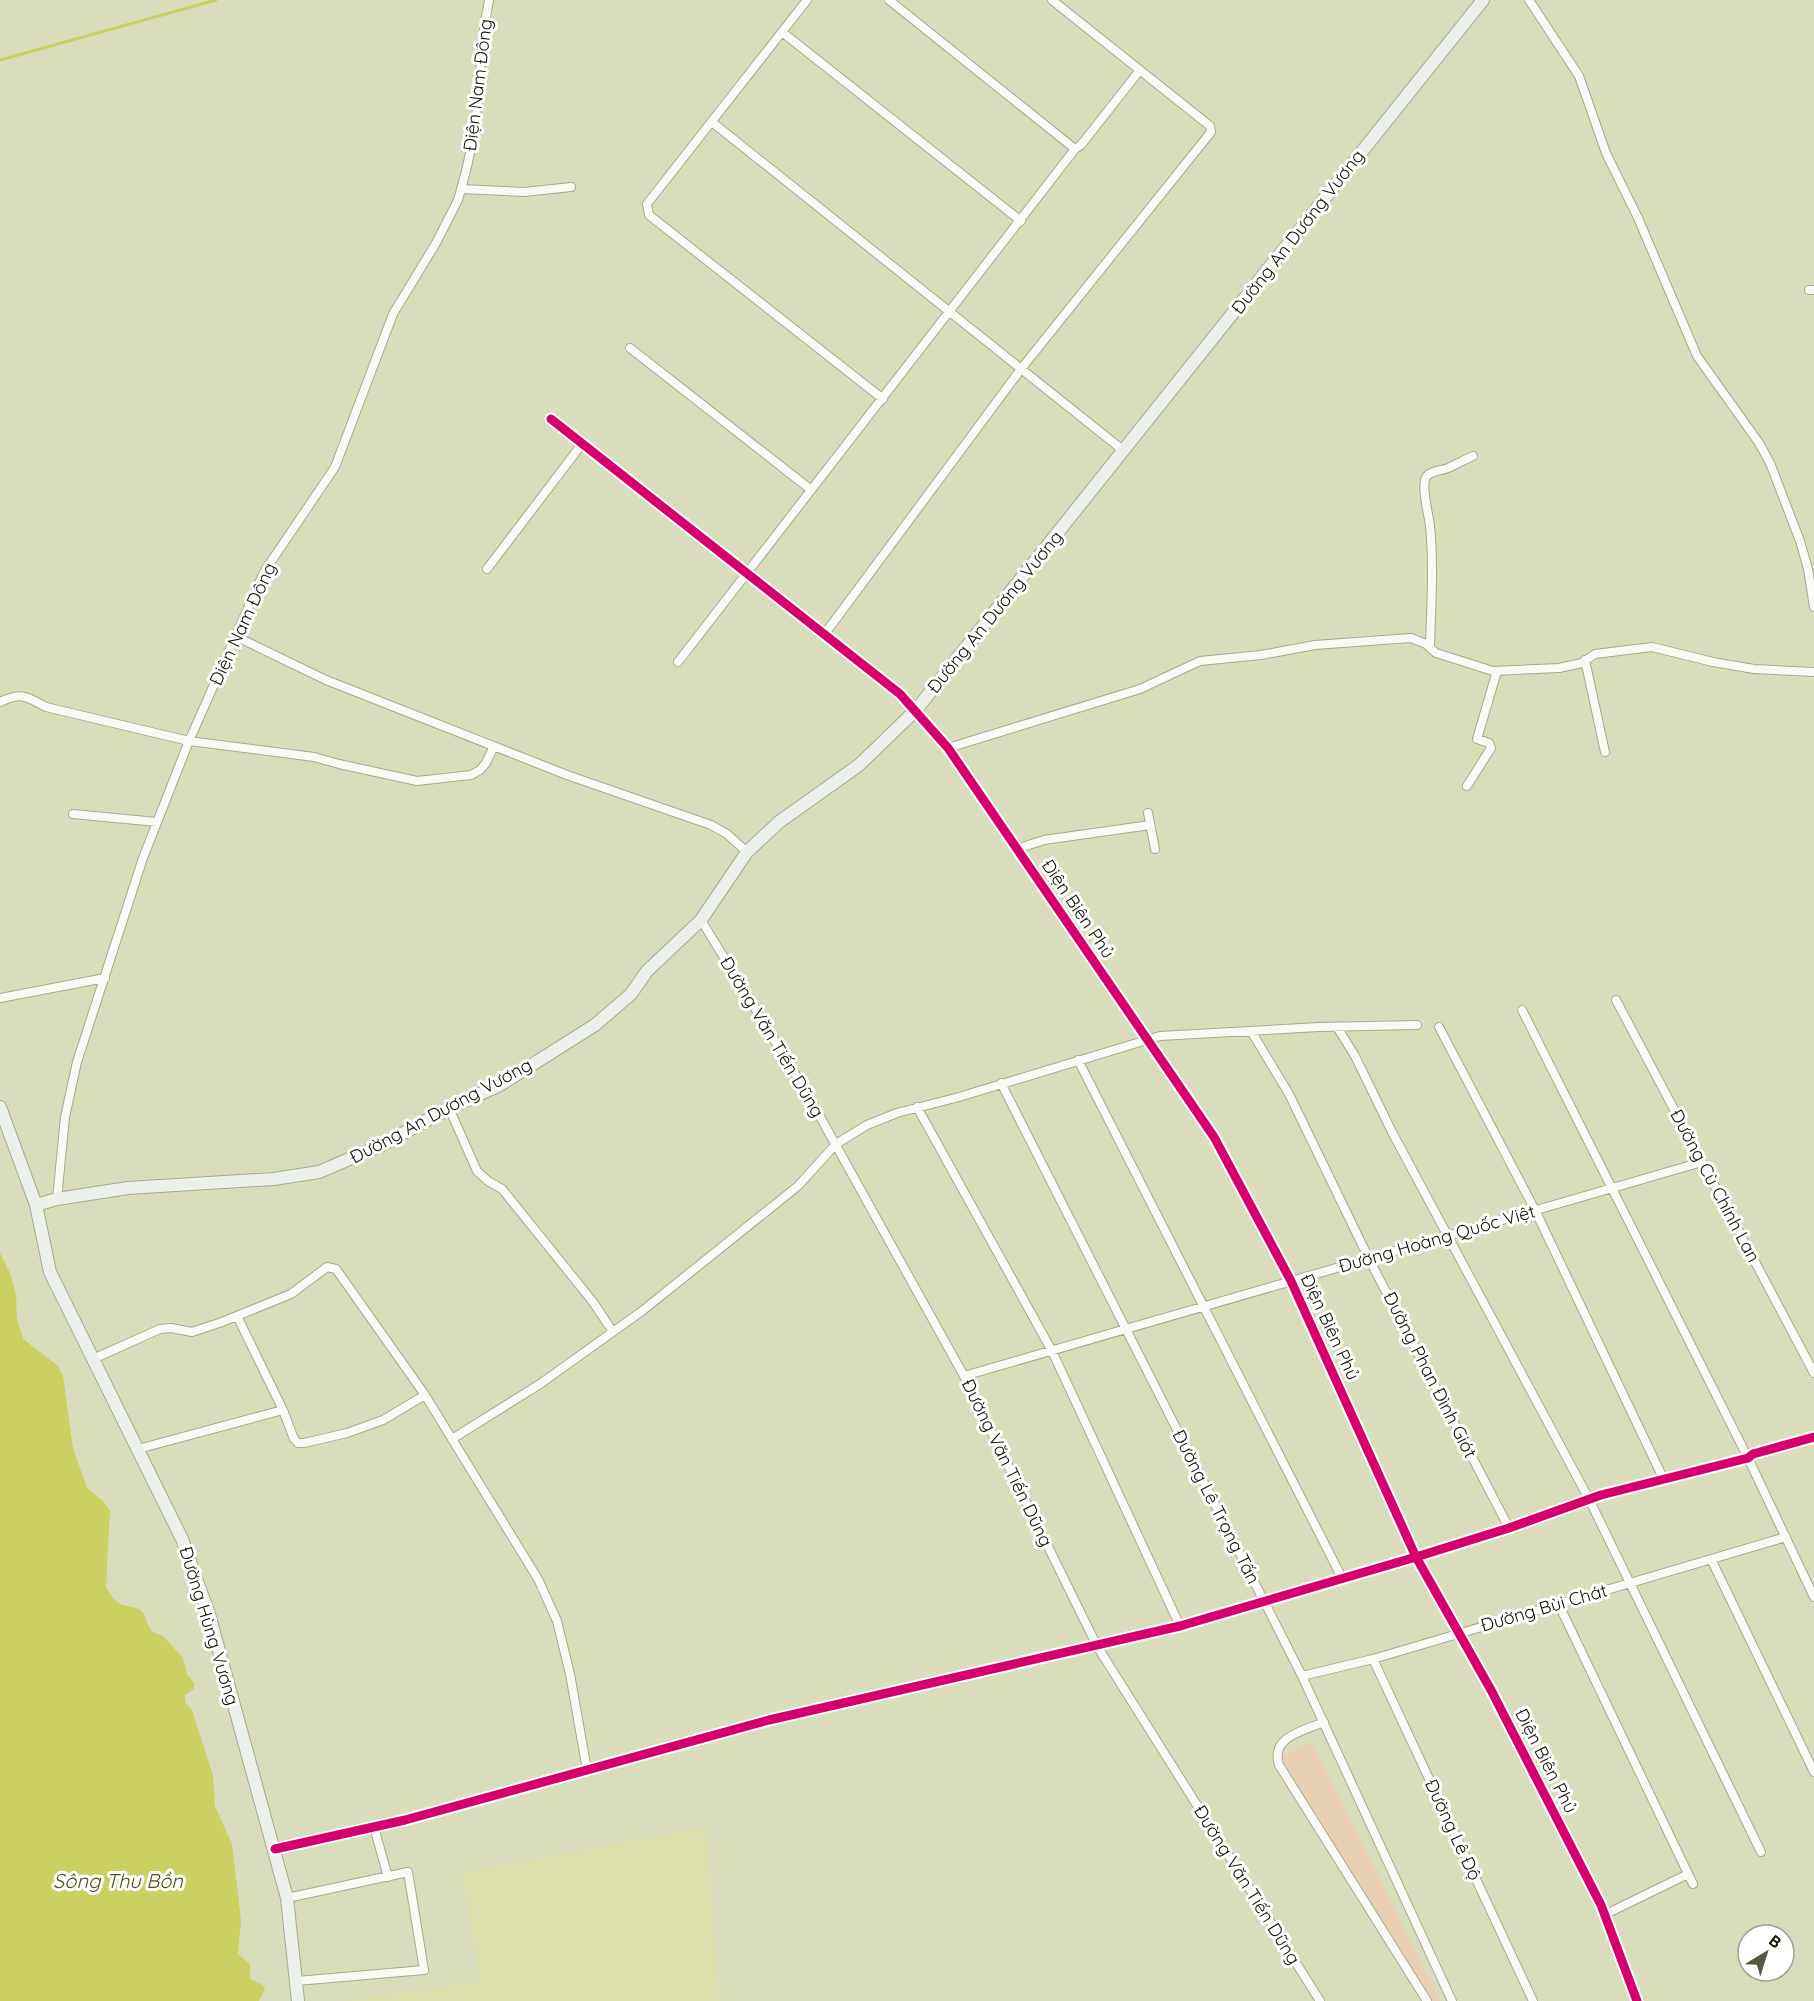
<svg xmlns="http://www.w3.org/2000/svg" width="1814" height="2001" font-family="Quicksand,sans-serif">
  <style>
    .built { fill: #dce0ac }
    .green { fill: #e8d0b3 }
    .water { fill: #cbd063 }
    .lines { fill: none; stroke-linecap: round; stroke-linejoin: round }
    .stream { stroke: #cbd063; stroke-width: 3 }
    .minor-casing { stroke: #a7a98f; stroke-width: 10 }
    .secondary-casing { stroke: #a7a98f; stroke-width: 14 }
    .minor { stroke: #f9faf5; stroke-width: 8 }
    .secondary { stroke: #ebf1ea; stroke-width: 12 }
    .cycleway-casing { stroke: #fff; stroke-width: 13 }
    .cycleway { stroke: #d6006c; stroke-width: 9 }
    .labels { text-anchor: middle; stroke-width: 6; stroke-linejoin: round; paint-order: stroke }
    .street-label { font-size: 18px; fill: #111200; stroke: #fff }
    .water-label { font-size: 20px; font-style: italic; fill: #50521c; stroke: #fff }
  </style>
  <rect width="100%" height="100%" fill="#daddbc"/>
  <!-- built -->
  <path class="built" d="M706,1827L719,2001H343L481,1982L462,1873Z"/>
  <!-- green -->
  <path class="green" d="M1311,1741L1440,2001H1431L1279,1758Z"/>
  <!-- water -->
  <path class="water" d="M0,1253L10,1273L16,1295L17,1319L23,1339L57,1365L63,1376L73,1448L87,1488L103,1501L110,1511L106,1587L113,1598L120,1604L139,1609L144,1614L148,1625L153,1632L163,1636L183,1658L187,1674L194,1683V1689L185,1695V1702L192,1710L213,1775L215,1806L232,1844L241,1920L238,1954L250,1964V1979L263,1985L265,1989L259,2001H0Z"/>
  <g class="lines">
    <!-- stream -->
    <path class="stream" d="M0,60L216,0"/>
    <!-- minor casing -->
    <g class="minor-casing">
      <path id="minor" d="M807,0L647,204L649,215L883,399
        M889,0L1075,149
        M1529,0L1579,76L1606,153L1638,218L1697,356L1759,443L1770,463L1800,541L1808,569L1814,607
        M782,32L1021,221
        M712,122L1124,451
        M461,189L524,192L571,187
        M1809,290H1814
        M630,348L810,489
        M551,419L900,694L948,748L1214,1137L1291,1281L1416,1557L1491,1690L1601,1905L1637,2001
        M487,569L582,444
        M824,635L1021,369L1211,132L1210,126L1052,0
        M235,636L326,680L567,775L711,825L727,834L747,852
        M1430,647C1431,607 1434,566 1430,526C1429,516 1420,483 1427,476C1432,470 1442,471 1448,468C1457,464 1464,460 1473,456
        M1585,660L1605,752
        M678,662L1075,149L1081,145L1140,70
        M0,702C22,692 26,696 46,707L189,741L314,757L339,764L417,781L471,775L480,770L486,763L494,746
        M948,748L1140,689L1200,661L1261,655L1315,645L1411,638L1426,644L1436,653L1493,671L1559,668L1582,663L1595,654L1652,647L1713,662L1754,669L1814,672
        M1467,786L1491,748L1489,743L1477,739L1497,671
        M1148,813L1155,849
        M73,814L157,822
        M1017,849L1044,840L1150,825
        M701,920L808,1095L964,1376L1097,1646L1320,2001
        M0,998L105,978
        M1616,1000L1814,1373
        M1522,1010L1748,1458L1814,1597
        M1337,1027L1355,1056L1392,1132L1590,1501L1761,1852
        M1439,1027L1535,1210L1664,1480
        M1251,1031L1289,1094L1369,1259L1509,1528
        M1078,1060L1342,1578
        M1001,1083L1302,1676L1452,2001
        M917,1107L1052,1351L1180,1626
        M449,1108L477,1171L488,1181L502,1189L593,1302L613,1332
        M57,1199L65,1117L77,1062L143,858L189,741L264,572L335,467L393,314L436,243L458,200L466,171L475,130L484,28L489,0
        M237,1316L283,1410L294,1439L298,1443H304L347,1433L383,1420L425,1395
        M93,1359L160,1329L171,1328L192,1332L222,1322L291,1294L327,1267L336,1269L425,1395L538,1579L557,1621L570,1674L587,1770
        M964,1376L1702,1162
        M452,1439L540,1384L642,1311L798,1186L836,1144L867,1125L897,1113L959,1097L1160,1036L1319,1027L1417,1025
        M138,1449L283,1410
        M1711,1559L1814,1772
        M1558,1603L1693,1884
        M1373,1659L1533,2001
        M1302,1676L1373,1659L1786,1537
        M1324,1722C1303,1731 1270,1737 1279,1765L1427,2001
        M374,1827L388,1877
        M275,1849L405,1820L769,1720L1180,1626L1416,1557L1509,1528L1601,1495L1748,1458L1753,1454L1814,1437
        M287,1898L408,1872L424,1970L297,1981
        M1604,1915L1688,1874"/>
    </g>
    <!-- secondary casing -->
    <g class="secondary-casing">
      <path id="secondary" d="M0,1107L36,1205L50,1272L182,1539L209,1614L287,1898L298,2001
        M36,1205L57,1199L128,1188L274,1179L319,1172L382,1145L449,1108L500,1085L595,1025L631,994L647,971L701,920L747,852L779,822L859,765L916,710L1483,0"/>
    </g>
    <!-- minor -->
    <use href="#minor" class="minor"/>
    <!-- secondary -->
    <use href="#secondary" class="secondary"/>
    <!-- cycleway casing -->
    <g class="cycleway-casing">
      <path id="cycleway" d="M551,419L900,694L948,748L1214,1137L1291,1281L1416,1557L1491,1690L1601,1905L1637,2001
        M275,1849L405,1820L769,1720L1180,1626L1416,1557L1509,1528L1601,1495L1748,1458L1753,1454L1814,1437"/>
    </g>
    <!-- cycleway -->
    <use href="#cycleway" class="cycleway"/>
  </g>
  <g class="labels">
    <!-- street labels -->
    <g class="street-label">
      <text transform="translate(478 85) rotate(-83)" y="6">Điện Nam Đông</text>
      <text transform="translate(1298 232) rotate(-52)" y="6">Đường An Dương Vương</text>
      <text transform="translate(995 612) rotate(-51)" y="6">Đường An Dương Vương</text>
      <text transform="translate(243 624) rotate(-65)" y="6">Điện Nam Đông</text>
      <text transform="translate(1078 909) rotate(56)" y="6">Điện Biên Phủ</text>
      <text transform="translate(772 1037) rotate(59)" y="6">Đường Văn Tiến Dũng</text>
      <text transform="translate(441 1111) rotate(-28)" y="6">Đường An Dương Vương</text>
      <text transform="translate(1715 1186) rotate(62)" y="6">Đường Cù Chính Lan</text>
      <text transform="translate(1437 1239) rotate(-16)" y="6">Đường Hoàng Quốc Việt</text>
      <text transform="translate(1330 1327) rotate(65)" y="6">Điện Biên Phủ</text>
      <text transform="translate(1430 1375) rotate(63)" y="6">Đường Phan Đình Giót</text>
      <text transform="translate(1007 1463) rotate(64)" y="6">Đường Văn Tiến Dũng</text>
      <text transform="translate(1216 1507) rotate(63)" y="6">Đường Lê Trọng Tấn</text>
      <text transform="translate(1544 1608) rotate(-16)" y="6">Đường Bùi Chát</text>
      <text transform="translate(209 1626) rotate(73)" y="6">Đường Hùng Vương</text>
      <text transform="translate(1546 1761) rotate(63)" y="6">Điện Biên Phủ</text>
      <text transform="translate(1453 1830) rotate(65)" y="6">Đường Lê Độ</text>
      <text transform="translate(1247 1885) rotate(58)" y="6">Đường Văn Tiến Dũng</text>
    </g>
    <!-- water labels -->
    <g class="water-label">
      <text x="118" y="1888">Sông Thu Bồn</text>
    </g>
  </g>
  <!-- north arrow -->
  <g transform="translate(1766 1953) rotate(38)"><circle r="28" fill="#ffffff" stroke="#a0a099" stroke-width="1.5"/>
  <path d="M0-4.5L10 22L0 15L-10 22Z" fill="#575942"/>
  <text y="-9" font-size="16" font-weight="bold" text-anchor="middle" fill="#111200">B</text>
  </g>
</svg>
